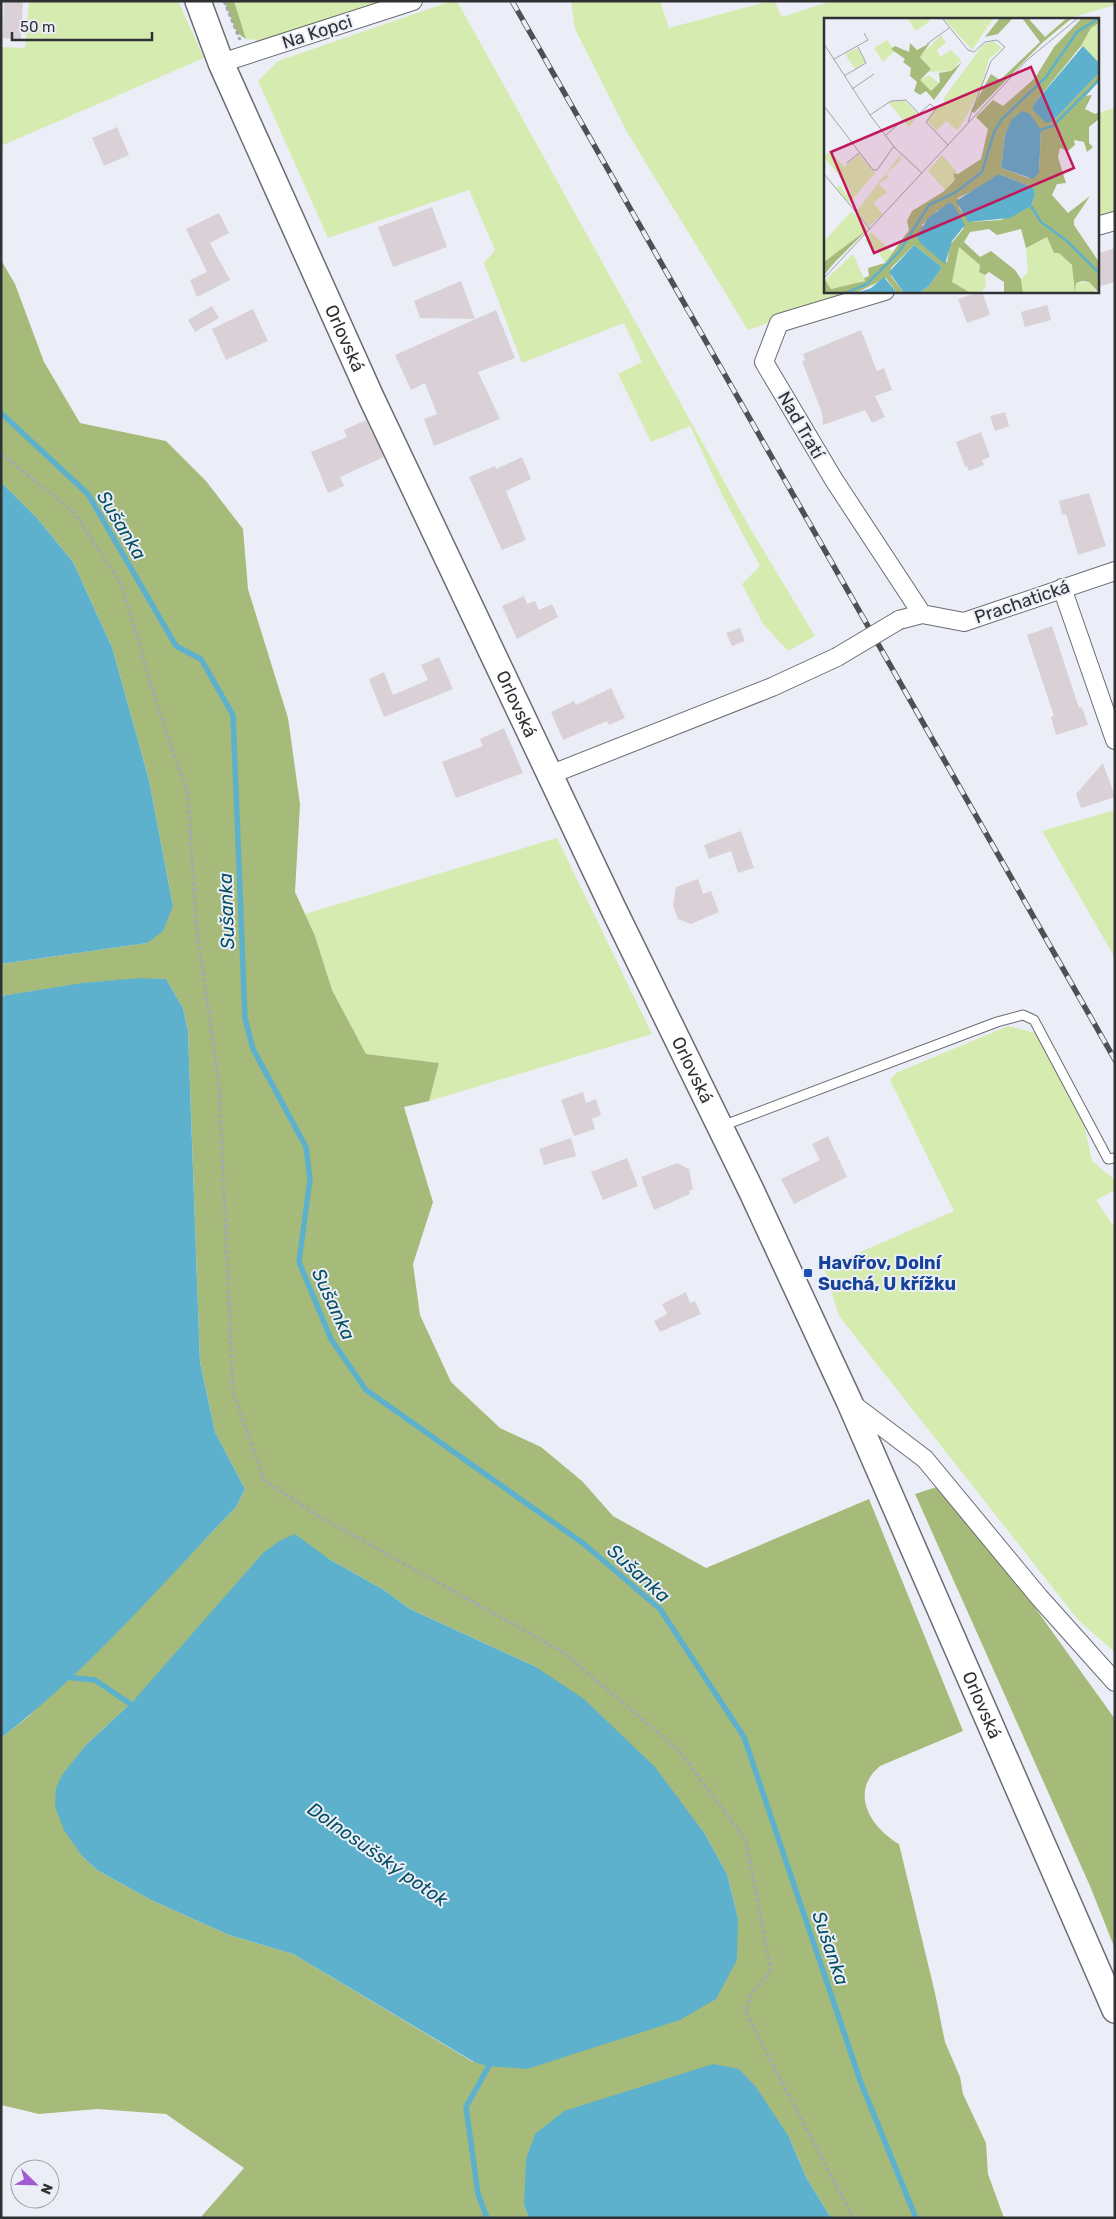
<svg xmlns="http://www.w3.org/2000/svg" width="1116" height="2219" font-family="Rubik,sans-serif">
  <style>
    .green { fill: #d6ebaf }
    .forest { fill: #a6bb7a; fill-rule: evenodd }
    .water { fill: #5db1cc }
    .lines { fill: none; stroke-linecap: round; stroke-linejoin: round }
    .stream { stroke: #5db1cc; stroke-width: 5.5 }
    .building { fill: #dad1d7 }
    .lane-casing { stroke: #6b6c74; stroke-width: 11 }
    .street-casing { stroke: #6b6c74; stroke-width: 20 }
    .secondary-casing { stroke: #6b6c74; stroke-width: 28 }
    .path { stroke: #a6a8af; stroke-width: 3; stroke-dasharray: 4 2.5; stroke-linecap: butt }
    .lane { stroke: #fff; stroke-width: 9 }
    .street { stroke: #fff; stroke-width: 18 }
    .secondary { stroke: #fff; stroke-width: 25 }
    .rail-casing { stroke: #4f5054; stroke-width: 5.5 }
    .rail { stroke: #eceef7; stroke-width: 4; stroke-dasharray: 11; stroke-linecap: butt }
    .street-bridge-casing { stroke: #6b6c74; stroke-width: 20; stroke-linecap: butt }
    .street-bridge { stroke: #fff; stroke-width: 18 }
    .transit-dot { fill: #1a4fb4; stroke: #eceef7; stroke-width: 2 }
    .labels { text-anchor: middle; stroke-width: 4; stroke-linejoin: round; paint-order: stroke }
    .street-label { font-size: 18px; fill: #303134; stroke: #eceef7 }
    .transit-label { font-size: 18px; font-weight: bold; fill: #164399; stroke: #eceef7; text-anchor: start }
    .water-label { font-size: 19px; font-style: italic; fill: #065064; stroke: #eceef7 }
    .inset-river { fill: none; stroke: #5db1cc; stroke-width: 2.5 }
    .inset-road { fill: none; stroke: #a1a2a9; stroke-width: 1 }
    .view { fill: #c2185b; fill-opacity: 0.15; stroke: #c2185b; stroke-width: 2.5 }
    .inset-edge { fill: none; stroke: #303134; stroke-width: 2.5 }
  </style>
  <rect width="100%" height="100%" fill="#eceef7"/>
  <!-- green -->
  <path class="green" d="M29,1H178L204,58L1,146V47L25,48Z
    M234,1H383L264,41L246,39Z
    M452,1H457L750,528L815,636L788,651L763,624L742,584L760,566L723,497L690,426L651,442L618,374L642,362L624,323L522,363L484,263L495,250L469,190L328,238L258,81L278,61Z
    M571,1H660L669,28L770,1H774L782,17L831,1H1115V5L1066,19H825V291H863L748,330L627,132L575,29Z
    M1115,108V212L1097,216V113Z
    M1115,810V958L1042,831Z
    M557,838L652,1034L429,1101L439,1063L366,1054L332,990L315,936L305,914Z
    M1008,1026L1036,1033L1080,1105L1092,1161L1115,1180V1190L1096,1200L1115,1228V1652L1079,1621L839,1316L824,1268L954,1211L890,1080L896,1073Z"/>
  <!-- forest -->
  <path class="forest" d="M224,1H234L246,39L237,33Z
    M1,260L15,284L44,362L80,423L166,441L206,481L243,529L248,589L288,718L300,804L295,892L315,936L332,990L366,1054L439,1063L429,1101L404,1107L433,1202L413,1264L420,1315L451,1382L500,1428L541,1447L582,1481L613,1516L706,1568L869,1499L963,1731L880,1766C849,1792 870,1827 899,1844L935,1993L945,2042L960,2077L963,2094L986,2143L988,2174L1004,2218H831L806,2177L789,2137L524,2205L529,2218H200L244,2168L166,2114L97,2109L39,2114L1,2105V1738L29,1716L171,1575L236,1507L245,1489L215,1432L200,1362L188,1031L183,1008L166,979C111,977 56,988 1,996V964L147,943L173,906L149,780L112,647L73,562L37,518L1,482ZM329,1559L384,1590L410,1609L536,1667L705,1834L727,1874L738,1918L473,2062L293,1954L229,1935L151,1900L97,1870L82,1856L86,1745L134,1700Z
    M946,1484L1115,1719V1949L1090,1886L915,1494Z"/>
  <!-- water -->
  <path class="water" d="M1,482L37,518L73,562L112,647L149,780L173,906L163,931L147,943L1,964Z
    M140,978L166,979L183,1008L188,1031L200,1362L215,1432L245,1489L236,1507C161,1585 87,1672 1,1738V996L82,983Z
    M295,1534L329,1559L384,1590L410,1609L536,1667L584,1699L655,1767L705,1834L727,1874L738,1918L737,1960L716,1999L680,2020L527,2069L487,2066L474,2062L293,1954L229,1935L151,1900L97,1870L82,1856L64,1830L55,1807L56,1788L62,1775L86,1745L134,1700L263,1553L279,1541Z
    M713,2064L739,2069L756,2087L789,2137L806,2177L831,2218H529L524,2205L526,2159L535,2134L564,2111Z"/>
  <g class="lines">
    <!-- stream -->
    <path class="stream" d="M1,413L88,494L176,646L201,659L233,715L245,1018L253,1049L306,1147L310,1179L299,1262L331,1339L366,1390L584,1544L660,1609L744,1737L861,2083L916,2218
      M65,1677L95,1680L135,1707
      M487,2218L478,2194L466,2107L491,2062"/>
  </g>
  <!-- building -->
  <path class="building" d="M4,1H23L21,40L3,38Z
    M117,127L129,155L104,166L92,138Z
    M432,207L447,247L393,267L378,227Z
    M219,213L229,233L210,243L230,280L197,297L190,280L207,272L186,229Z
    M1115,248V282L1097,287V254Z
    M461,281L475,319L420,318L414,301Z
    M982,291L990,315L967,323L958,299Z
    M1047,305L1051,320L1025,327L1021,312Z
    M212,306L219,318L195,332L188,320Z
    M253,309L268,341L226,360L212,329Z
    M496,310L515,358L478,372L500,419L434,446L424,419L437,414L425,383L411,390L395,355Z
    M861,330L877,371L884,368L892,390L875,396L885,417L872,423L865,410L823,425L822,413L802,361L805,360L803,354Z
    M1005,412L1009,426L995,431L990,416Z
    M366,420L384,457L340,477L344,486L328,493L311,452L347,437L344,430Z
    M981,432L990,457L982,460L984,465L969,471L967,466L965,467L956,442Z
    M522,457L531,479L506,491L526,540L502,550L469,477L495,466L496,469Z
    M1089,493L1106,546L1078,555L1066,514L1062,515L1059,501Z
    M524,596L527,604L535,601L539,610L552,604L558,617L517,639L502,606Z
    M1052,626L1079,708L1082,707L1088,725L1056,735L1051,717L1054,716L1027,635Z
    M740,628L745,641L732,646L726,633Z
    M439,657L453,689L384,717L369,679L384,672L393,695L428,680L421,665Z
    M611,688L625,718L609,725L607,721L563,740L551,712L574,701L576,705Z
    M504,728L523,773L456,798L442,762L483,746L480,739Z
    M1103,763L1115,797L1081,808L1076,794Z
    M741,831L754,868L738,873L731,851L709,859L704,845Z
    M698,879L703,894L711,891L719,912L691,924L678,919L673,906L676,887Z
    M583,1092L586,1103L596,1099L601,1115L592,1119L595,1129L574,1136L561,1100Z
    M828,1136L847,1177L794,1204L781,1179L820,1160L812,1144Z
    M571,1138L576,1156L544,1165L539,1149Z
    M627,1158L638,1186L603,1200L591,1172Z
    M677,1163L689,1169L693,1189L689,1191L690,1194L654,1210L641,1177Z
    M686,1292L690,1303L695,1301L701,1314L660,1332L654,1321L667,1314L662,1304Z"/>
  <g class="lines">
    <!-- lane casing -->
    <g class="lane-casing">
      <path id="lane" d="M722,1126L997,1022L1023,1015L1034,1020L1108,1159L1115,1158"/>
    </g>
    <!-- street casing -->
    <g class="street-casing">
      <path id="street" d="M221,63L413,1
        M1097,226L1115,221
        M885,291L779,323L764,362L834,480L922,614
        M1062,588L1115,740
        M899,620L922,614L964,622L1115,571
        M552,774L772,687L837,657
        M851,1403L925,1459L1039,1597L1115,1682"/>
    </g>
    <!-- secondary casing -->
    <g class="secondary-casing">
      <g id="secondary">
        <path id="s1" d="M198,1L221,63L371,397L613,908L751,1190L849,1401L1115,2010"/>
      </g>
    </g>
    <!-- path -->
    <path class="path" d="M224,1L240,40
      M1,454L74,512L122,585L156,702L188,794L196,923L219,1085L233,1392L264,1480L322,1518L563,1652L678,1750L746,1840L771,1971L751,1994L746,2013L853,2218"/>
    <!-- lane -->
    <use href="#lane" class="lane"/>
    <!-- street -->
    <use href="#street" class="street"/>
    <!-- secondary -->
    <use href="#secondary" class="secondary"/>
    <!-- rail casing -->
    <g class="rail-casing">
      <path id="rail" d="M512,1L1115,1060"/>
    </g>
    <!-- rail -->
    <use href="#rail" class="rail"/>
    <!-- street-bridge casing -->
    <g class="street-bridge-casing">
      <path id="street-bridge" d="M837,657L899,620"/>
    </g>
    <!-- street-bridge -->
    <use href="#street-bridge" class="street-bridge"/>
  </g>
  <!-- markers -->
  <rect class="transit-dot" x="803" y="1268" width="10" height="10" rx="2.5"/>
  <g class="labels">
    <!-- street labels -->
    <g class="street-label">
      <text transform="translate(317 32) rotate(-18)" y="6">Na Kopci</text>
      <text dy="6" stroke="none"><textPath href="#s1" startOffset="368">Orlovská</textPath></text>
      <text transform="translate(801 425) rotate(60)" y="6">Nad Tratí</text>
      <text transform="translate(1022 602) rotate(-19)" y="6">Prachatická</text>
      <text dy="6" stroke="none"><textPath href="#s1" startOffset="772">Orlovská</textPath></text>
      <text dy="6" stroke="none"><textPath href="#s1" startOffset="1178">Orlovská</textPath></text>
      <text dy="6" stroke="none"><textPath href="#s1" startOffset="1876">Orlovská</textPath></text>
    </g>
    <!-- transit labels -->
    <g class="transit-label">
      <text x="818" y="1269">Havířov, Dolní<tspan x="818" dy="21">Suchá, U křížku</tspan></text>
    </g>
    <!-- water labels -->
    <g class="water-label">
      <text transform="translate(122 525) rotate(59)" y="7">Sušanka</text>
      <text transform="translate(226 911) rotate(-92)" y="7">Sušanka</text>
      <text transform="translate(334 1304) rotate(65)" y="7">Sušanka</text>
      <text transform="translate(639 1573) rotate(42)" y="7">Sušanka</text>
      <text transform="translate(378 1854) rotate(35)" y="7">Dolnosušský potok</text>
      <text transform="translate(831 1948) rotate(71)" y="7">Sušanka</text>
    </g>
  </g>
  <!-- overview -->
  <g transform="translate(824 18)">
    <rect width="275" height="275" fill="#eceef7"/>
    <path d="M83,0H104L106,3L92,13ZM170,0L164,9L160,5L163,10L148,32L120,1ZM275,5V46L257,28L267,10ZM117,17L122,25L113,32L116,39L127,32L137,42L127,53L105,54L107,51L96,38ZM63,22L71,33L59,44L50,30ZM169,23L178,30L165,41L155,76L136,109L133,112L122,103L112,113L103,102L114,88L116,90L121,83L119,81L159,27ZM33,30L42,44L31,51L21,36ZM105,57L115,65L106,74L96,62ZM80,82L94,97L85,109L64,84ZM6,133L20,149L35,136L51,155L25,185L12,170L16,167L23,177L27,173L0,139ZM76,137L77,142L62,156L65,159L55,166L63,174L49,185L59,196L45,208L32,194ZM118,137L133,154L129,155L131,162L121,172L104,153ZM28,193L44,211L0,244V223ZM47,214L68,234L61,245L53,231L48,232L41,222ZM223,219L230,235L235,234L248,247L251,272L252,265L265,264L273,275H199L197,261L204,254L202,230ZM135,228L149,238L156,247L155,253L161,257L162,268L157,275H147L128,264ZM29,236L41,263L7,271L1,262Z" fill="#d6ebaf"/>
    <path d="M176,0H189L174,16L161,19ZM198,0H204L221,19L243,0H248L218,25L150,95L147,93L167,56L176,62L216,24ZM258,0H275V5L267,10L257,28L209,87L229,103L275,55V62L262,78L268,77L261,91L271,96L275,94V101L265,109V125L269,129L263,134L260,124L250,122L251,127L244,133L236,130L234,139L242,165L233,166L228,177L244,195L266,178L250,202V207L275,244V275L265,264L259,263L252,265L251,275L248,247L235,235H230L223,219L202,230L197,211L173,217L165,211L146,214L140,224L156,239L167,233L191,252L197,261L199,275H180V264L165,254L161,257L155,254L156,247L135,229L128,264L147,275H95L105,268L118,249L90,227L67,250V258L80,275H73L62,260L32,275H0L1,262L7,271L41,263L40,260L45,258L44,250L61,245L85,212L83,203L88,193L119,174L131,162L129,155L134,156L157,141L164,111L152,99L169,82L179,88L211,60L230,29ZM191,98L217,112L215,155L204,160L177,150L181,117ZM175,156L210,170L211,177L207,188L177,202L145,204L135,190L134,180L165,165ZM114,192L140,210L126,227L123,245L98,207ZM86,25L93,32L106,25L96,39L107,51L96,62L107,73L116,64L115,55L127,53L138,44L110,82L102,73L96,77L90,73L93,64L86,58L87,50L79,44L81,41L67,31L71,28L85,34ZM44,211L11,244L0,257V244Z" fill="#a6bb7a" fill-rule="evenodd"/>
    <path d="M259,28L275,45V55L229,103L222,105L209,92V87ZM198,93L206,96L217,112L215,155L209,161L177,150L181,117L188,101ZM175,156L210,170L211,177L207,188L186,200L144,204L132,183ZM125,185L129,186L141,207L128,223L121,246L96,225L93,218L104,200ZM90,227L118,249L105,268L95,275H80L65,254ZM60,259L73,275H32L47,270Z" fill="#5db1cc"/>
    <path class="inset-river" d="M216,112L229,108L275,62M207,188L217,204L243,223L275,255M22,275L43,266L75,234L105,187L132,174L158,154L170,114L178,101L222,59L253,14L275,0"/>
    <path class="inset-road" d="M118,0L144,32L150,34L161,24L173,22L181,29L167,43L144,104M0,26L46,97L71,130L98,155M103,26L125,10M10,41L44,22L40,15M20,58L42,45L34,29M28,71L50,56M0,88L49,152H53L70,128M46,97L67,83L82,82L95,96L106,86L112,91L102,104L124,127M62,117L79,102M23,145L35,135M0,156L46,211M0,260L203,42L254,0"/>
    <path class="view" d="M207,49L250,150L50,235L7,134Z"/>
    <rect width="275" height="275" class="inset-edge"/>
  </g>
  <!-- border -->
  <rect width="1116" height="2219" fill="none" stroke="#303134" stroke-width="5"/>
  <!-- north arrow -->
  <g transform="translate(35 2184) rotate(113)"><circle r="24" fill="#eceef7" stroke="#a1a2a9"/>
  <path d="M0-4L9 19L0 12L-9 19Z" fill="#a05bcf"/>
  <text y="-8" font-size="14" font-weight="bold" text-anchor="middle" fill="#303134">N</text>
  </g>
  <!-- scale -->
  <path d="M12 32v8h140v-8" fill="none" stroke="#303134" stroke-width="2.5"/>
  <text x="20" y="32" font-size="15" fill="#303134" stroke="#eceef7" stroke-width="4" paint-order="stroke">50 m</text>
</svg>
